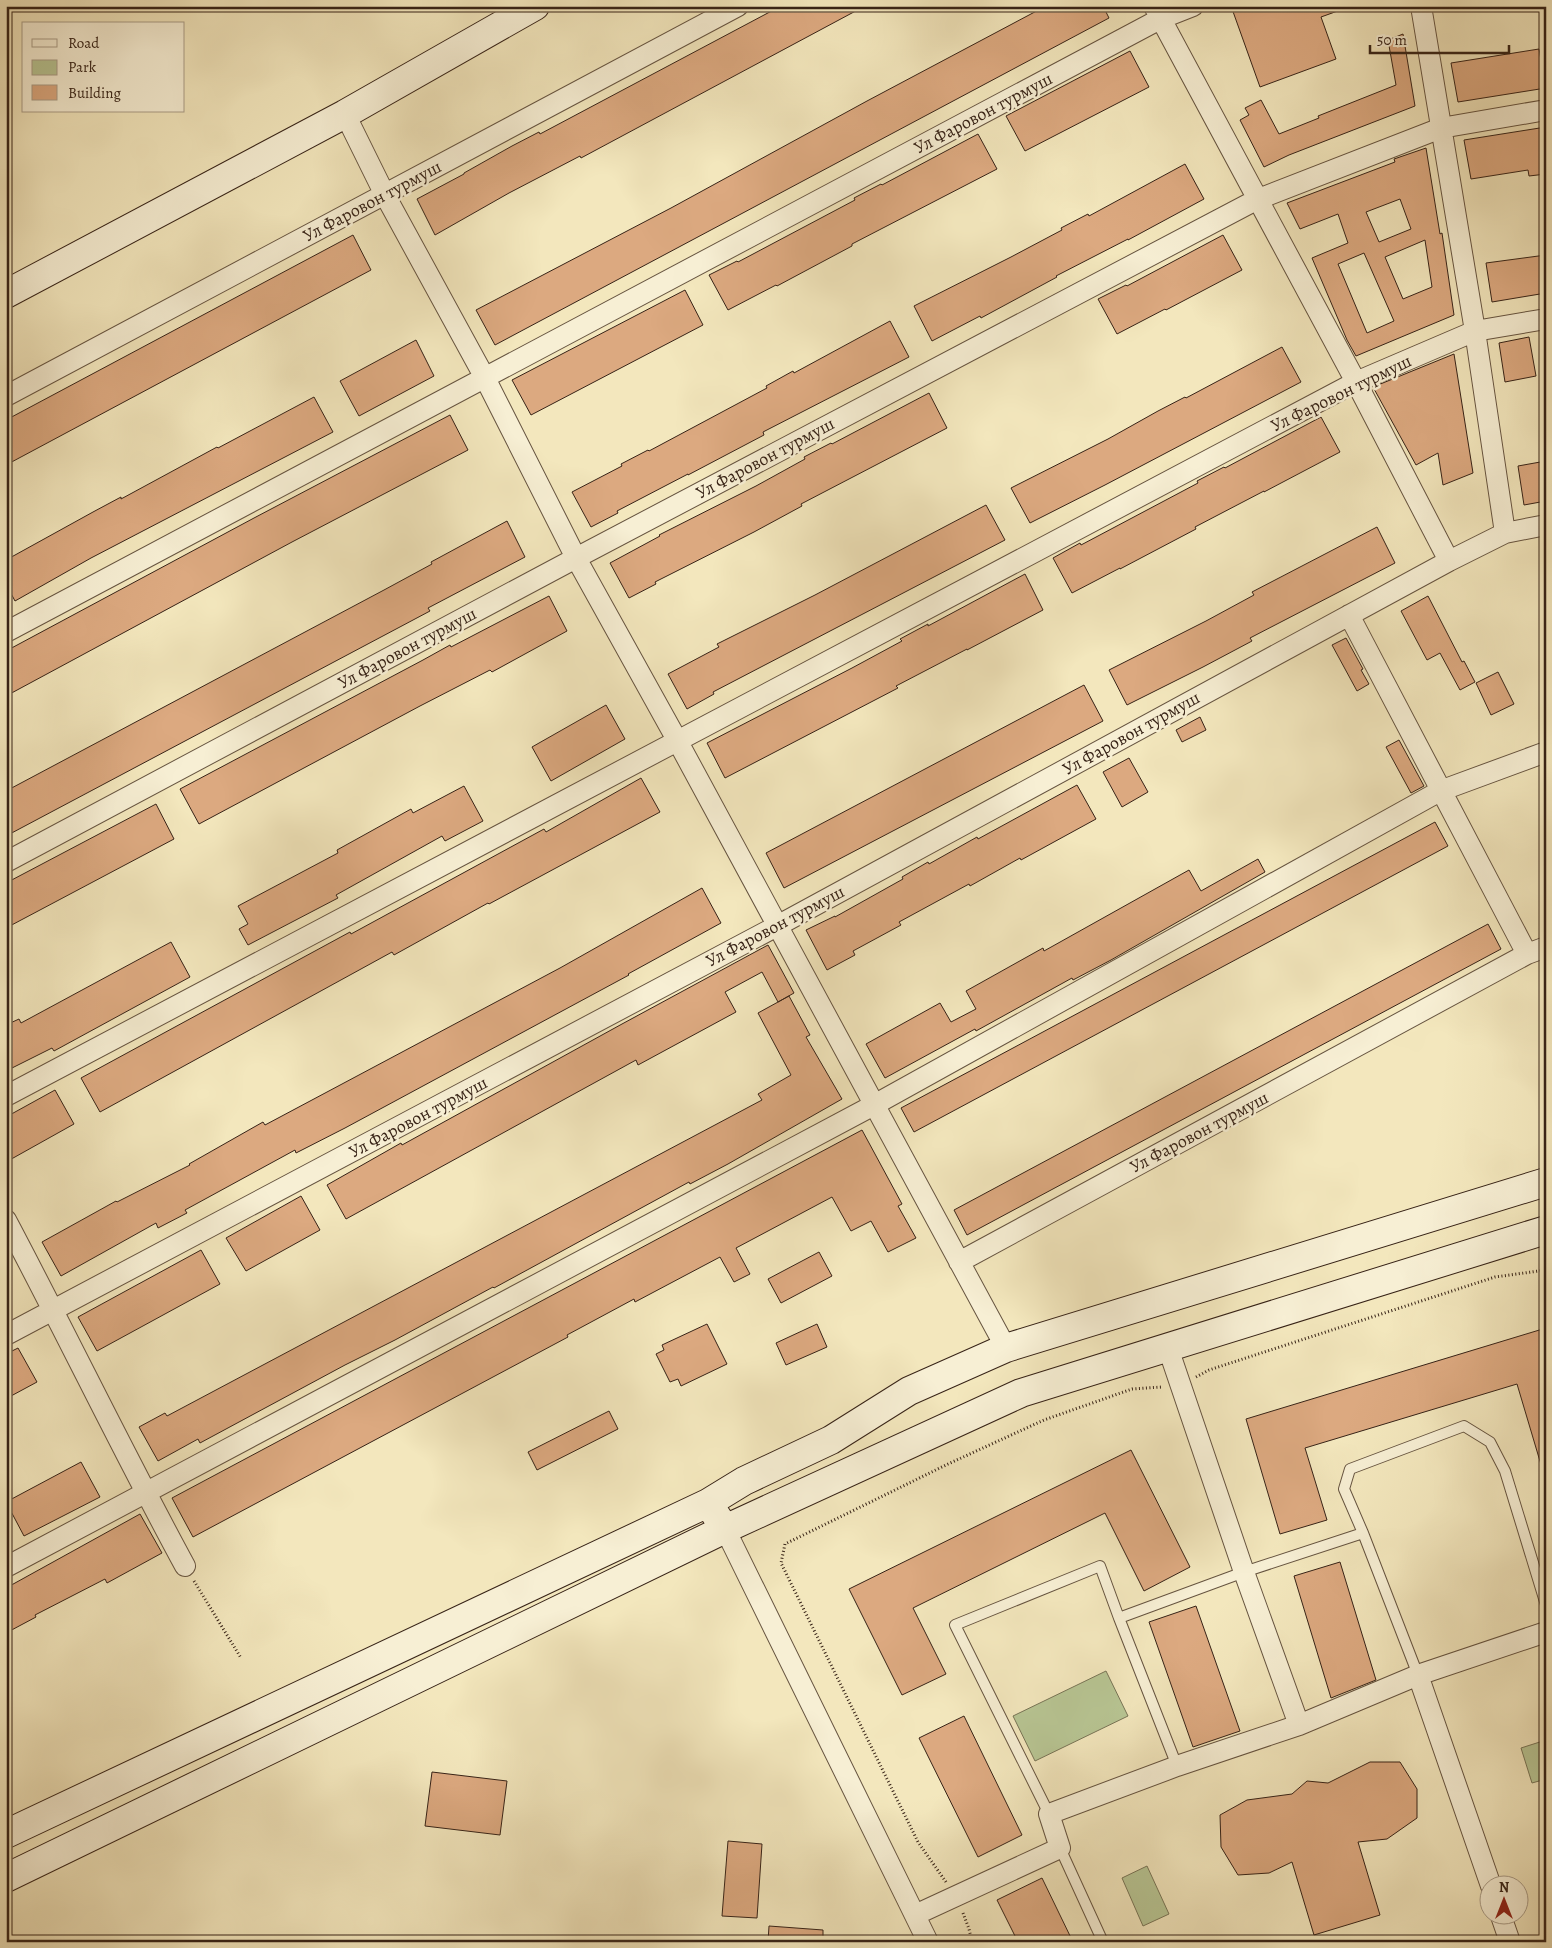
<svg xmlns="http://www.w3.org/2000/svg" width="1552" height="1948" font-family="Alegreya,serif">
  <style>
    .green { fill: #b8c694; stroke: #787456 }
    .building { fill: #dca980; stroke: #372317; fill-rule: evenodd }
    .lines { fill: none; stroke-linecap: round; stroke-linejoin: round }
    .lane-casing { stroke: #665440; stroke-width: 12 }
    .street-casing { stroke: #665440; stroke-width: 22 }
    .secondary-casing { stroke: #372317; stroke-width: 30 }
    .path { stroke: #372317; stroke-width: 3; stroke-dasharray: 1 2.5; stroke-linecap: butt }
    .lane { stroke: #f7efd4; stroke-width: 10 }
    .street { stroke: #f7efd4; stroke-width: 20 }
    .secondary { stroke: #f7efd4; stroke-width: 28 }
    .labels { text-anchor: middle; stroke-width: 5; stroke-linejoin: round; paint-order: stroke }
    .street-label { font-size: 18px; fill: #372317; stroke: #f7efd4 }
  </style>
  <rect width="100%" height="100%" fill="#f3e7bd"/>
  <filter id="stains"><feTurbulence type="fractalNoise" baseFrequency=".004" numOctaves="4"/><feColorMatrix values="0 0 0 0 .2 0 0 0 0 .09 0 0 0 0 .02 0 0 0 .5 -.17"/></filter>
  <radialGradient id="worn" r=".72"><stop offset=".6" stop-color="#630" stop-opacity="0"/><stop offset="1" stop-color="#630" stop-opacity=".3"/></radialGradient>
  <!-- green -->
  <path class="green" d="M1106,1671L1128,1716L1035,1761L1013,1716Z
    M1546,1740V1779L1532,1783L1521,1748Z
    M1147,1866L1169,1914L1143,1926L1122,1878Z"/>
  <!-- building -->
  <path class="building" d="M781,6H865L581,158L580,156L509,193L435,235L417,199L464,174V173L512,146L539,132L540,134Z
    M1046,6H1103L1109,18L495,345L476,310L671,208L867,101Z
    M1231,6H1346V8L1321,17L1336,59L1260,87Z
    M1403,34L1415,106L1289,155L1264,167L1240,120L1249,115L1245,108L1261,100L1279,134L1319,118L1318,116L1396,85L1388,40Z
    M1539,49L1546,88L1458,102L1451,63Z
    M1130,51L1149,87L1025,151L1006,116Z
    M1546,127V174L1529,176L1528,170L1471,179L1464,140Z
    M978,134L997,169L852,244V246L777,286L776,285L728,310L709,275L737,261L738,262L855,200L854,198L881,184L882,185Z
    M1426,148L1440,234L1442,233L1454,315L1356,356L1347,340L1312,258L1348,243L1338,214L1300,229L1287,203L1395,162L1394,159ZM1400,199L1411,229L1379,242L1366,212ZM1425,240L1432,287L1403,299L1385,257ZM1364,253L1394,321L1367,333L1338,264Z
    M1185,164L1204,199L1128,240V239L1056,276L1057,277L981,318L980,316L932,341L914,306L1011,257L1062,230L1061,228L1088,214L1089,216Z
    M353,235L371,270L6,465V420Z
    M1223,235L1242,270L1166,310L1165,309L1117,334L1098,299L1126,285L1127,286Z
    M1546,255V293L1492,302L1486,263Z
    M685,290L703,325L531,415L512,380Z
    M890,321L909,357L763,432L764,435L688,475V474L617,511L618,513L591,527L572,492L622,466L621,464L648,450L649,451L767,388L766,386L793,371L794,373Z
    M1529,337L1536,376L1505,382L1499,343Z
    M416,340L434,376L359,416L340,381Z
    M1282,347L1301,382L1105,485L1030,523L1011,488L1108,439L1158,411L1185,397L1186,398Z
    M1454,354L1473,473L1443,485L1438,453L1416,465L1373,387Z
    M929,393L947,428L801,504L802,506L754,532L655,582L656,584L629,598L610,563L660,536L659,535L756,486L805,459L804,457L831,443L832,444Z
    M314,397L333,432L91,558L15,601L6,584V560L93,512L121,497V499L217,447L218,448Z
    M450,415L468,450L292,542L6,696V651L254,518Z
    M1321,417L1340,452L1264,492V491L1195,527L1196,529L1120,569V568L1072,593L1053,558L1080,543L1081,545L1198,483L1197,481L1224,467L1225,468Z
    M1546,461V501L1524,505L1518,466Z
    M986,505L1005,540L713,692L714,694L687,709L668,674L719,647L717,644L815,595Z
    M507,521L525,557L428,608L430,611L381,637L6,836V791L384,590L432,564L431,562Z
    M1377,527L1395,563L1250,638L1252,641L1203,667L1127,705L1109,670L1206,621L1254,595L1252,592Z
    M1025,574L1043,610L967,650V649L896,686L898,688L725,778L707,743L852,668L902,641L900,639L928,624V626Z
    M549,596L567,631L492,672L490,670L420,706L199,824L180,789L423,660L450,645L451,647Z
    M1428,596L1462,662L1464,661L1475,682L1460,690L1440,653L1427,660L1401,611Z
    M1346,638L1363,669L1361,670L1369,684L1357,691L1332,645Z
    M1498,672L1514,704L1491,715L1476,683Z
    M1084,685L1103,721L784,888L766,853Z
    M606,705L625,739L551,781L532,747Z
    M1200,717L1206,730L1182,742L1176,730Z
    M1399,740L1424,786L1411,793L1386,747Z
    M1129,758L1148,792L1122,807L1103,772Z
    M641,778L660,812L489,904L488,903L394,955L392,952L100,1112L81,1078L350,932L351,934L544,829L546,832Z
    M1077,785L1096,819L1021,860L1020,858L970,886L969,884L899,922L901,925L853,951L855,955L827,970L806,930L835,916V917L903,879L902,877L928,862L929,864L977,837L978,839Z
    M464,786L483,821L445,841L442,836L336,895L338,898L248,945L239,929L248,924L238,906L338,853L337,850L411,809L413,813Z
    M156,804L174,839L6,928V883Z
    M1435,822L1448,846L914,1132L901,1108Z
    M1258,859L1265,872L1111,960L1073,980L1072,978L976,1031L975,1029L885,1078L866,1044L940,1003L951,1022L976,1009L966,991L1043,948L1044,951L1189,870L1201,891Z
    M702,888L721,923L628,974L629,975L345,1128L296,1153L295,1150L185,1210L187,1213L158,1228L156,1223L61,1276L42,1242L116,1201L117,1202L190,1165L189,1164L263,1122L265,1125L560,968Z
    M1488,924L1501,949L967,1235L954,1210Z
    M171,942L190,977L54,1051L52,1048L6,1071V1025L19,1019L21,1023Z
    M768,945L794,993L778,1002L762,972L725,992L736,1012L638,1065L636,1060L346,1219L327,1185L401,1143L402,1145L622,1024Z
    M789,996L810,1035L806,1037L842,1099L728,1164L690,1184L689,1182L494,1288L493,1287L395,1340L345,1365L200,1443L198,1439L158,1461L139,1427L165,1413L167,1416L762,1100L758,1094L791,1075L758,1013Z
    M55,1090L74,1124L6,1162V1117Z
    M862,1130L902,1204L898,1206L916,1238L888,1252L871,1221L851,1231L832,1197L736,1248L750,1274L734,1282L720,1257L635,1302L634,1299L567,1335L568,1337L193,1537L172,1498Z
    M301,1196L320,1230L246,1271L226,1238Z
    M201,1250L220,1284L97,1351L78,1317Z
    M819,1252L832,1276L781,1303L768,1279Z
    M707,1324L727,1364L681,1386L678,1379L670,1382L656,1354L664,1350L662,1345Z
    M817,1324L827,1347L786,1365L776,1343Z
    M1546,1328V1467L1542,1468L1517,1384L1305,1448L1327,1520L1280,1534L1246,1419Z
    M18,1348L37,1382L11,1396L6,1388V1354Z
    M609,1411L618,1429L537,1470L528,1452Z
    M1131,1450L1190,1567L1144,1591L1105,1513L913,1608L946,1674L902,1695L849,1589Z
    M81,1462L100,1497L24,1536L6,1502Z
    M140,1514L162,1553L107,1583L105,1579L35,1615L36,1617L6,1633V1588Z
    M1340,1562L1376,1680L1331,1698L1294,1576Z
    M1196,1606L1240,1731L1193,1747L1149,1622Z
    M964,1716L1022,1835L978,1857L919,1738Z
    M1370,1762H1400L1417,1789V1818L1387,1839L1358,1842L1380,1915L1314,1935L1292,1862L1269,1873L1238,1875L1221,1847L1220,1815L1247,1800L1292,1794L1307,1781L1328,1783Z
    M432,1772L507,1781L500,1835L425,1826Z
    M728,1841L762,1844L757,1918L722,1916Z
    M1042,1878L1073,1942H1018L997,1900Z
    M769,1926L823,1930V1942H768Z"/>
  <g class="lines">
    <!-- lane casing -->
    <g class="lane-casing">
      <path id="lane" d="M1363,1533L1418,1675
        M1177,1766L1119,1618L1244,1572L1363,1533L1344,1489L1350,1469L1464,1426L1490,1442L1505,1471L1546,1605
        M1049,1814L955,1625L1100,1566L1119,1618
        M1060,1848L1103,1942"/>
    </g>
    <!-- street casing -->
    <g class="street-casing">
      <path id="street" d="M1154,6L1356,382L1449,561
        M1421,6L1475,331L1505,533
        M345,114L385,195L485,378L576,558L677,740L1006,1348
        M6,396L738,6
        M1349,615L1527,954
        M6,632L1160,19L1193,6
        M6,862L576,558L1256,200L1441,128L1546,110
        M6,1096L1356,382L1475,331L1546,319
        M6,1220C67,1335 123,1452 185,1566
        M959,1262L1527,954L1546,947
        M6,1335L777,926L1449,561L1505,533L1546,525
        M1168,1348L1244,1572L1299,1725
        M725,1529L928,1942
        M6,1567L874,1105L1440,791L1546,752
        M1491,1886L1418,1675L1546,1632
        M915,1915L1060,1848L1049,1814L1177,1766L1299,1725L1418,1675
        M1501,1916L1510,1942"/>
    </g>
    <!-- secondary casing -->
    <g class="secondary-casing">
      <path id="secondary" d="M6,294L345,114L535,6
        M725,1529L708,1503L744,1481L831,1440L909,1391L1006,1348L1546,1182
        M6,1834L708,1503
        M6,1878L725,1529L1021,1393L1546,1230"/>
    </g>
    <!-- path -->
    <path class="path" d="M1196,1377L1209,1370L1495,1277L1546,1270
      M194,1581L241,1658
      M946,1882L918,1842L781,1563L785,1544L948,1464L1044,1420L1132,1389L1162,1387
      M963,1913L969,1929L972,1942"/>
    <!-- lane -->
    <use href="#lane" class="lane"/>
    <!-- street -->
    <use href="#street" class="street"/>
    <!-- secondary -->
    <use href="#secondary" class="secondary"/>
  </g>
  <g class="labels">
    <!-- street labels -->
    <g class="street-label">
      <text transform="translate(983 113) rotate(-28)" y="6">Ул Фаровон турмуш</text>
      <text transform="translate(372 201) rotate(-28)" y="6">Ул Фаровон турмуш</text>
      <text transform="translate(1341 393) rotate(-26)" y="6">Ул Фаровон турмуш</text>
      <text transform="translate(765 458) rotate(-28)" y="6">Ул Фаровон турмуш</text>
      <text transform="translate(407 648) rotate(-28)" y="6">Ул Фаровон турмуш</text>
      <text transform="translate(1131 733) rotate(-29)" y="6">Ул Фаровон турмуш</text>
      <text transform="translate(775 926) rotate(-28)" y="6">Ул Фаровон турмуш</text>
      <text transform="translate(418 1117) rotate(-28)" y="6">Ул Фаровон турмуш</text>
      <text transform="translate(1199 1132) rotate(-28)" y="6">Ул Фаровон турмуш</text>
    </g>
  </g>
  <!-- margin -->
  <rect width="1552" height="1948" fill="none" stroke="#f3e7bd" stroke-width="25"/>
  <rect x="8" y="8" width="1537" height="1933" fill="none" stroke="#372317" stroke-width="2.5"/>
  <rect x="12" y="12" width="1527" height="1923" fill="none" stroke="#372317"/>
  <!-- legend -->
  <rect x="22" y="22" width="162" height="90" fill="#f7efd4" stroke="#aa9d88"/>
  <rect x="32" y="39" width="25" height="8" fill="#f7efd4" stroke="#aa9d88"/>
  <text x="68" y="48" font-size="15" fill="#372317">Road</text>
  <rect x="32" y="60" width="25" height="15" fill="#b8c694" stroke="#aa9d88"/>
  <text x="68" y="72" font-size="15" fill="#372317">Park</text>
  <rect x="32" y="85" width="25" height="15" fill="#dca980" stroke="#aa9d88"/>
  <text x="68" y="98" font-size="15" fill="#372317">Building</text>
  <!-- north arrow -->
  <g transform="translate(1504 1900)"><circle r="24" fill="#f7efd4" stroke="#aa9d88"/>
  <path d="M0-4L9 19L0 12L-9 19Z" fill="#8f2418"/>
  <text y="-8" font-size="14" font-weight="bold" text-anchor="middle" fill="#372317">N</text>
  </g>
  <!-- scale -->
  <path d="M1370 45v8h139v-8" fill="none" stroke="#372317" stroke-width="2.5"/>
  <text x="1377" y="45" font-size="15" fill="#372317" stroke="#f7efd4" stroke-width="4" paint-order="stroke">50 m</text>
  <rect width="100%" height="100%" filter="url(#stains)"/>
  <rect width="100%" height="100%" fill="url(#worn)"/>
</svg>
